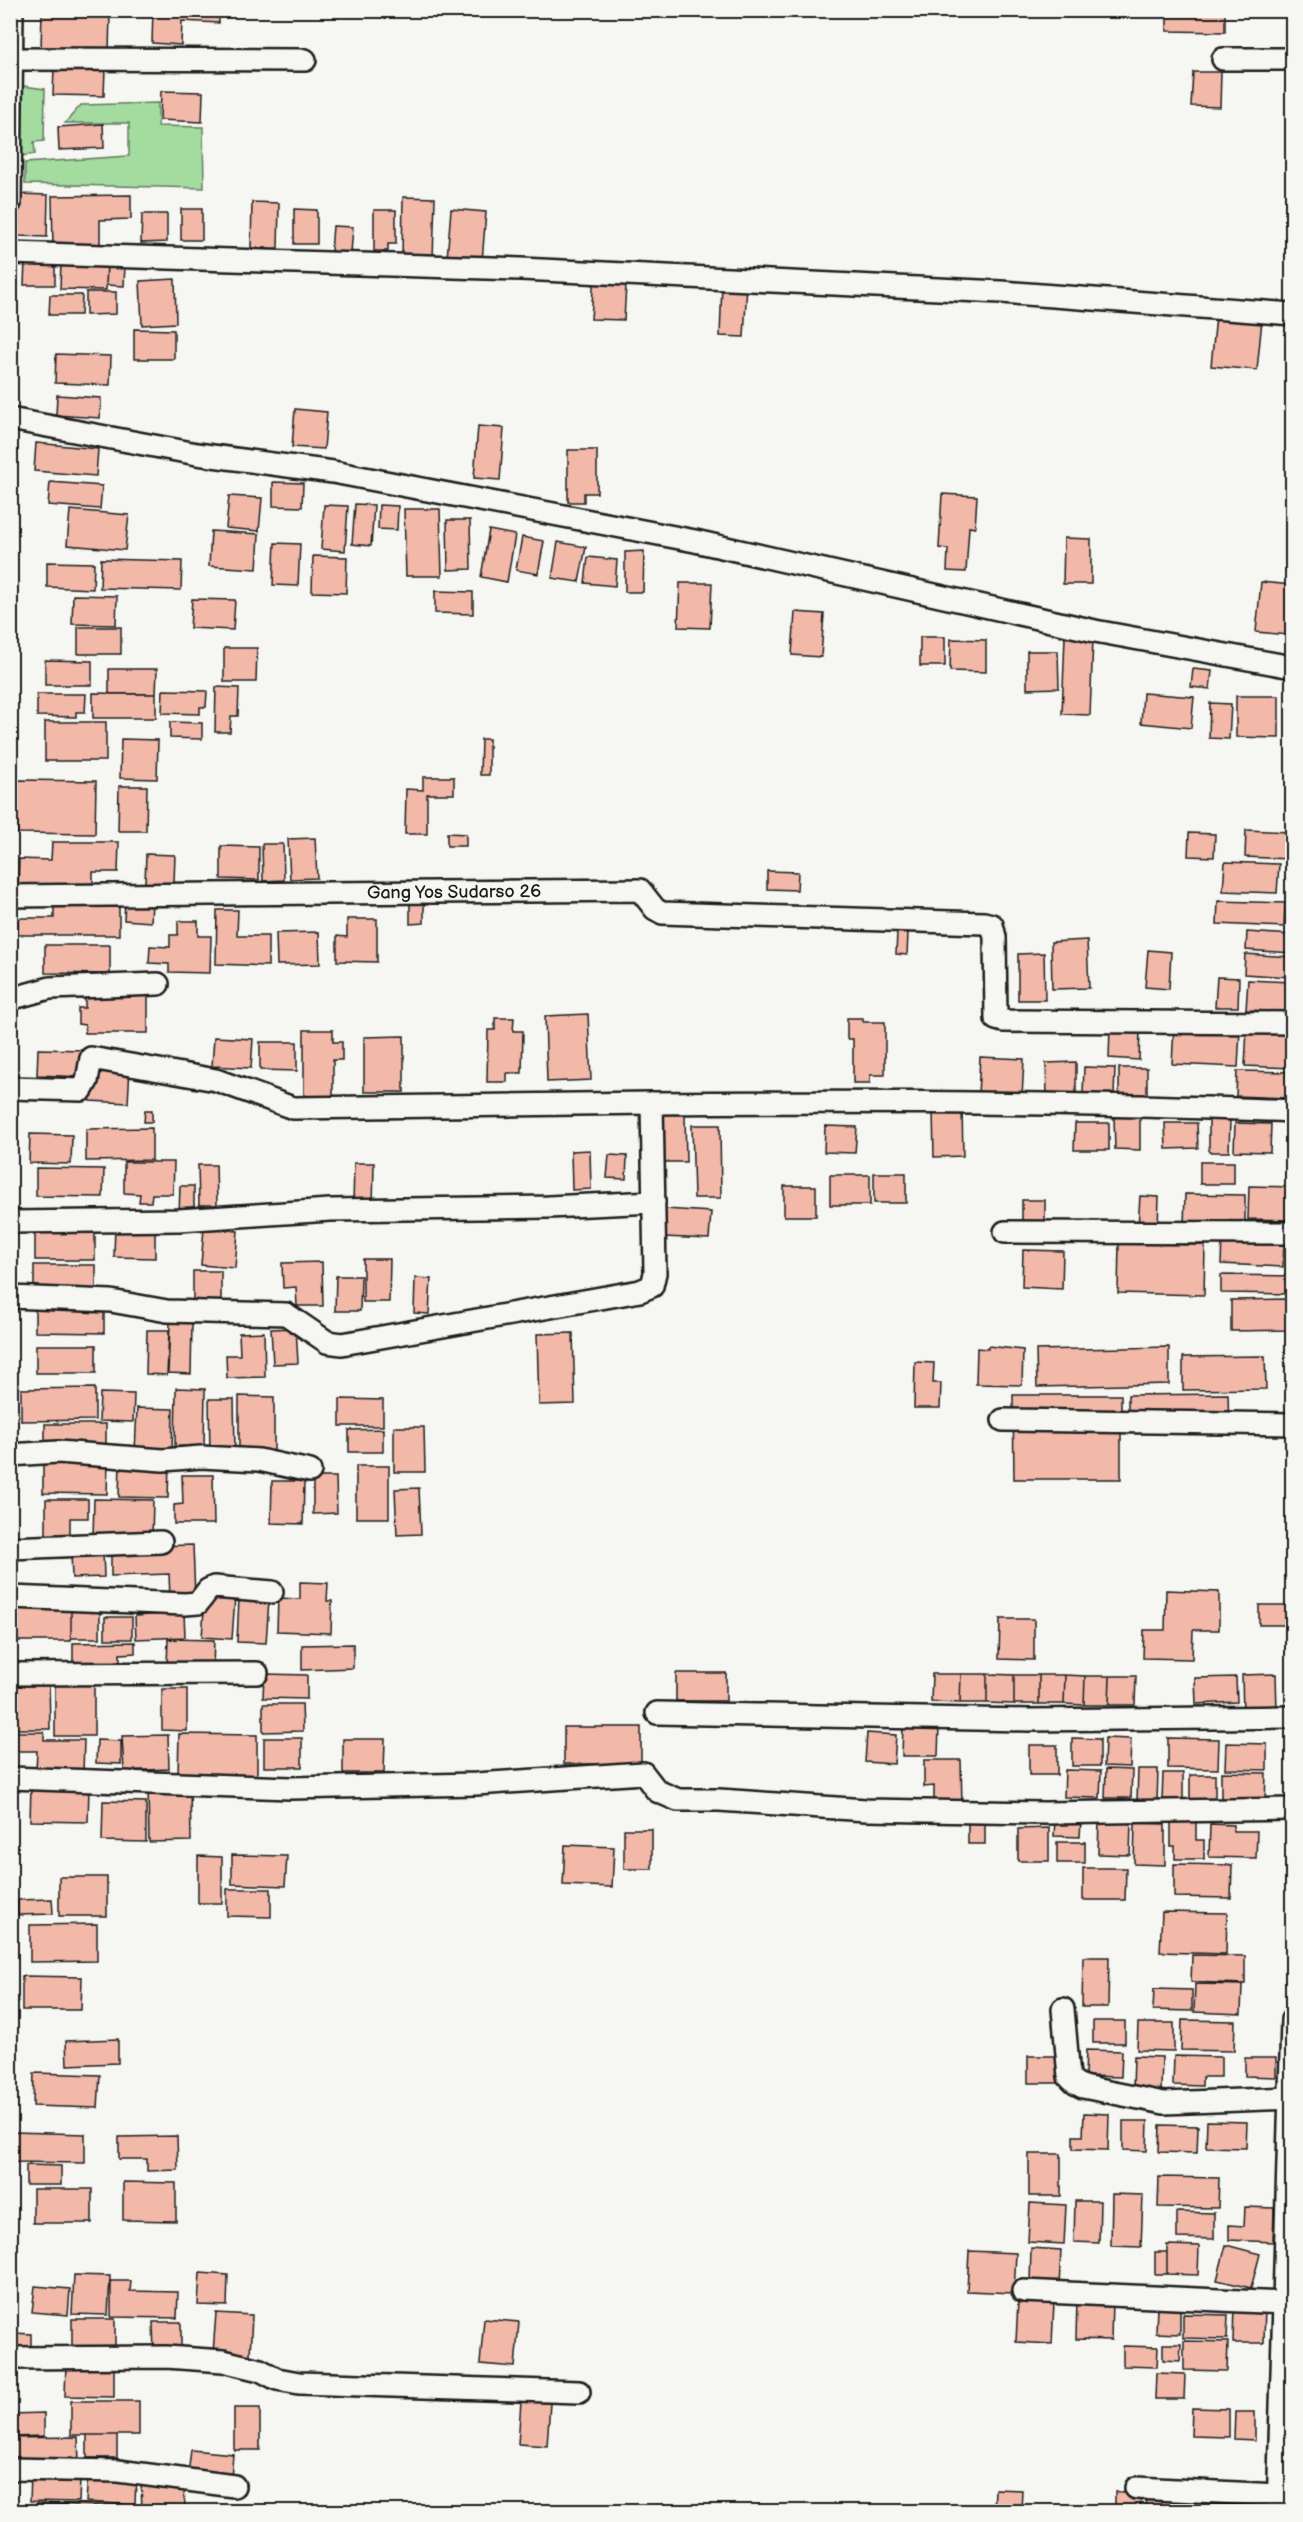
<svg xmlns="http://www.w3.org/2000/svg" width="1303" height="2522" font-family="'Balsamiq Sans',sans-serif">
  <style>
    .green { fill: #a4db9f; stroke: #607c5e; stroke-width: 1.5 }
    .building { fill: #f2b9a9; stroke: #1c1c1c; stroke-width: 1.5 }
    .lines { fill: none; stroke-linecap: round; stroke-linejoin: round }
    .minor-casing { stroke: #1c1c1c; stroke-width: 26 }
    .minor { stroke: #f6f6f2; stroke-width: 21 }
    .labels { text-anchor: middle; stroke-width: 4.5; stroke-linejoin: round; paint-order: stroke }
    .street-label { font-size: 18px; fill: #1c1c1c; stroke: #f6f6f2 }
  </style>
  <rect width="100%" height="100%" fill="#f6f6f2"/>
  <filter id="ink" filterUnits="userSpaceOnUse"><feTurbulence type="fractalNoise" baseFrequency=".0167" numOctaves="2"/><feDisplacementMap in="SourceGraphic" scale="12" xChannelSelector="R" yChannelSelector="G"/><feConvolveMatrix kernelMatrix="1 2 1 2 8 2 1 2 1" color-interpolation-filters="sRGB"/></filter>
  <g filter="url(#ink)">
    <!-- green -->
    <path class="green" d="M23,86L45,89L44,141L34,142L35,154L21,156Z
      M158,103V126L203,127L204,188L25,184V163L129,156V123H65L81,105Z"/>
    <!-- building -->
    <path class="building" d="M153,10H219V23L182,21L181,45L152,43Z
      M440,10H462V15L439,14Z
      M1167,10H1225V32L1167,31Z
      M42,11L110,14L109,51L41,48Z
      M54,68H105L104,96L53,95Z
      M1193,72H1221L1220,107L1191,106Z
      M161,91L203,92L202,122L160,120Z
      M103,124L104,148L59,150L58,127Z
      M19,194L48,195L47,237L18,236Z
      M131,195V219L100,220V247L53,248L52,196Z
      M403,197L435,198L433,258L402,257Z
      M252,202L279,203L278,248H251Z
      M181,209H202V240H181Z
      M294,209L317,210V244H294Z
      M451,209L486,212L482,261L447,259Z
      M374,210H396V244H388V251H374Z
      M142,214H167V242L141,243Z
      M333,226L353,227L351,253L331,252Z
      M1292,252V304H1290Z
      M25,261L55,262V285H24Z
      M61,262L107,263L106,290L60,289Z
      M107,263L125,264L124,286L106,285Z
      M594,274L613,275V284L626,285L624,320L591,319Z
      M175,279L176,323L142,325L140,281Z
      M722,284H747L744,337L720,336Z
      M86,292H116V314L86,315Z
      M50,295H82L81,315H49Z
      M1216,316L1262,320L1257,370L1211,366Z
      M134,329L174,330V359H134Z
      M56,354L111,356L110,385L55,383Z
      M57,395L101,398L100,418L56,415Z
      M295,409L327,412L324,449L292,447Z
      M478,426L504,428L500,480L474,478Z
      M36,443L98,449L96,476L34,471Z
      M568,450H597V493H584V502H568Z
      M50,482L102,486L100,509L48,505Z
      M273,482L303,483L302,507L273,506Z
      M942,494L977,496L975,528L969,527L966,572L947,571L948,549L939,548Z
      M229,496L262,498L259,531L226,528Z
      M355,504L374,505L371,546L352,544Z
      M324,505L348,506L345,551L321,549Z
      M379,505L398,506L397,530L378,529Z
      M404,509H440L442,576H406Z
      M70,510L129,515L125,550L67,545Z
      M447,520H470L471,569L448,570Z
      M489,530L515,535L507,582L481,577Z
      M211,531L259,534L257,569L209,566Z
      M522,537L544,541L538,574L516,570Z
      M1064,538L1091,539V584H1063Z
      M558,542L586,547L579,582L552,578Z
      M275,543L300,544L298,586L273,585Z
      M644,551L643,592H625V552Z
      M313,556L347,557L346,593L312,592Z
      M588,557L617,560L615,586L585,583Z
      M101,559L182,561L181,590L100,588Z
      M47,562L94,563L93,589L47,587Z
      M1261,582L1292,585L1289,635L1256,632Z
      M680,583H712L710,628L678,627Z
      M435,591L473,592V614L435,613Z
      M73,595L117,596L116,625L72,624Z
      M192,599L235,600L233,630L190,628Z
      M795,612L824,614L821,657L792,655Z
      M78,627H121V654H78Z
      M920,637H945V666H920Z
      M1065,637L1093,638L1090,715L1062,714Z
      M951,639L986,640V672L950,671Z
      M224,648H257L256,682H224Z
      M1027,651H1058L1059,688L1027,689Z
      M45,660L92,661V685H45Z
      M109,669H157L156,694H109Z
      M1193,669L1212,671L1210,689L1191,687Z
      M216,687L239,688L238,716H231L230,732H215Z
      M163,690L207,691L206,707H200V714L162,713Z
      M93,693L156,694V718H93Z
      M1143,693L1194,697L1191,728L1141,723Z
      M37,694H86L85,712H76V717L37,716Z
      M1236,696H1279V738L1236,737Z
      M1210,703L1231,704L1229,739L1209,738Z
      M45,722H106V761H45Z
      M170,722L202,723V739L170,738Z
      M121,739L158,740L157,779L120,778Z
      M481,739H489V775H480Z
      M423,777H454V794H427V834H405L406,789L423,790Z
      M17,780L96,781L95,834L17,833Z
      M119,786H147L146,831H118Z
      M1246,830L1289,832L1288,859L1245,857Z
      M447,833L466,834V846H447Z
      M1189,833L1215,834L1214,857L1188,856Z
      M315,838L317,878L290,879L288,839Z
      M52,842H119L118,872H93V887L18,886L19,859L51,860Z
      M262,844H283L284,880L263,881Z
      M221,846L259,847V880L221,879Z
      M146,854L175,855L174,883H145Z
      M1225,862L1279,864L1277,893L1223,891Z
      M767,871L798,872L797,890L767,889Z
      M125,900L152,901L151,922L124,920Z
      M410,901H424V923L410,924Z
      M1218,901L1285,903L1284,927L1217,924Z
      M54,902L119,903V935H18V918H54Z
      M217,910H238L237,936H268V966L216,964Z
      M347,919H377V962L337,961V936L347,937Z
      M178,921H198V936H211L210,973L169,972V964L149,963L150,946L170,947V935H178Z
      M319,932L320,964L277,965L276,933Z
      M897,932L908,933L907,955L896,954Z
      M1247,932L1292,935V953L1246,950Z
      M1087,940L1089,988L1052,989L1051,942Z
      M45,945H110V974L45,973Z
      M1148,950L1171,952L1169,989L1145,987Z
      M1044,953L1045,1000H1018V954Z
      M1245,954L1292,957L1291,977L1244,974Z
      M1217,977L1239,978L1238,1007H1215Z
      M1248,980L1292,982V1012L1246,1010Z
      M85,995H148V1033H85V1025L78,1024V1008H85Z
      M588,1014L591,1080L547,1082L545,1016Z
      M495,1018H514L513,1031H523L522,1073H507V1082H487L488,1030H495Z
      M847,1018H863V1022H885V1075H870V1083H853V1039H847Z
      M1110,1027L1140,1028L1139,1060L1109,1058Z
      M1174,1027L1240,1030L1238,1067L1172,1064Z
      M1247,1029L1292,1031V1068L1245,1066Z
      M304,1030H333V1042H342V1060H333V1097H304Z
      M404,1036V1092H364V1037Z
      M214,1037L253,1039L251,1068L212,1066Z
      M260,1042H297V1071L260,1070Z
      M38,1049L86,1050L85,1077L37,1075Z
      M980,1057L1024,1059L1022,1097L978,1095Z
      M1076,1062V1095L1047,1096L1046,1063Z
      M91,1066L130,1068L128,1103L90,1101Z
      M1084,1067L1115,1068L1114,1095L1083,1094Z
      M1119,1068H1147V1096L1119,1095Z
      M1237,1071L1289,1072L1288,1098L1236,1096Z
      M962,1109L963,1156L934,1157L933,1110Z
      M145,1110H152V1122H144Z
      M657,1114H685L686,1162H658Z
      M1114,1117H1140V1150L1115,1149Z
      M1209,1119H1230L1229,1152H1209Z
      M1075,1123H1109V1150H1074Z
      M1165,1123H1197L1198,1148L1166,1149Z
      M1235,1123L1271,1124L1270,1152L1234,1151Z
      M692,1125H720L721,1198H694Z
      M825,1126L857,1127L855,1153L824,1152Z
      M152,1128V1160L86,1161V1129Z
      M30,1134L72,1135L71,1164L29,1163Z
      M590,1150L591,1189L572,1190L571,1151Z
      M609,1155L627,1156L626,1179L607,1178Z
      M124,1162H174L173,1194H152L151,1202H139L140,1194L124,1193Z
      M1200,1162H1234V1184H1200Z
      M354,1163H374L373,1207L353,1206Z
      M198,1165H216L217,1205H199Z
      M36,1168L104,1169L103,1197L36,1196Z
      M874,1173H906V1203H874Z
      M830,1175H870V1205H830Z
      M180,1186H194V1215H179Z
      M784,1186H816V1216H784Z
      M1249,1186L1292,1187V1220L1248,1219Z
      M1185,1194L1245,1195V1226H1184Z
      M1140,1196L1159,1197L1158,1228L1138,1227Z
      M1022,1200H1045V1223H1022Z
      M665,1209L711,1212L709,1239L664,1237Z
      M115,1225L155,1226V1258L114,1257Z
      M204,1228L238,1231L235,1268L201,1265Z
      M35,1229H95V1260H35Z
      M1222,1239L1284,1241L1283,1267L1221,1264Z
      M1119,1243L1205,1245L1204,1295L1118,1293Z
      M1023,1250L1063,1251L1062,1289L1022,1287Z
      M363,1259H390L389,1302H363Z
      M322,1262L323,1306H297L296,1287L283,1288L282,1263Z
      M34,1265H96V1291H34Z
      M193,1271H221V1302H193Z
      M1221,1275L1292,1276V1294L1221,1293Z
      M336,1276H361L360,1311H335Z
      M415,1278L431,1279L429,1314L414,1313Z
      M1287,1299V1330L1231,1331V1300Z
      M35,1306H104V1333L35,1332Z
      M170,1323H192L191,1374L168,1373Z
      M296,1328L298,1363L273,1364L271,1329Z
      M147,1330H169L167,1375L146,1374Z
      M264,1332L265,1377L227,1378L226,1355H240L239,1333Z
      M573,1333L575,1404L539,1405L537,1334Z
      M36,1345H96V1373H36Z
      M988,1346L1023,1350L1022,1385L976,1384L977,1348L988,1349Z
      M1169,1347V1384L1037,1387L1036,1350Z
      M1265,1356L1266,1389L1183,1390V1357Z
      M915,1362L934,1363L933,1383H941L940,1408H914Z
      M95,1388V1420L21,1421V1389Z
      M176,1388L205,1389L204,1447L175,1446Z
      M100,1393L134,1394L133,1422L99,1421Z
      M1228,1394L1229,1431L1128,1432V1395Z
      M1013,1395H1121V1479H1014Z
      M239,1396L274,1397V1451H239Z
      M209,1399H234L235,1452H210Z
      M340,1399L383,1400V1426H340Z
      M137,1408L173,1409L172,1452H135Z
      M45,1424H106V1450L45,1449Z
      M394,1427H424L425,1472H394Z
      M383,1429V1452H349V1430Z
      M43,1457L108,1458L107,1494L43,1493Z
      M120,1461L169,1462L168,1498L119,1497Z
      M356,1466H389V1518H356Z
      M182,1475H213L214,1524H174V1505L183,1504Z
      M313,1477H336L337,1513L313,1514Z
      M272,1481H304L303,1524L271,1523Z
      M419,1488L421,1534L397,1535L395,1489Z
      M46,1499H88V1518H70V1540H46Z
      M94,1499L153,1500L152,1539L93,1538Z
      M193,1545L195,1597L170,1598L169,1574L111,1576V1547Z
      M103,1551L104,1577L72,1578L71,1552Z
      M300,1582L328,1583L327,1601H332L331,1633L277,1631L278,1598L300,1599Z
      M1166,1590L1219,1592V1630H1193L1192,1659L1143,1658L1144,1630H1165Z
      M205,1596L235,1597L232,1639L202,1637Z
      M239,1598L269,1600L266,1643L237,1642Z
      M1259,1605H1287V1625H1259Z
      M71,1606H100V1638H71Z
      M71,1606V1641H10V1607Z
      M184,1613L185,1637L136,1639L135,1616Z
      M105,1617H132V1639H105Z
      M1000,1619H1034V1660L999,1659Z
      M168,1639L214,1640L213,1667L167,1665Z
      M135,1642V1653L120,1654V1668L73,1669V1643Z
      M353,1644V1668L302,1670V1645Z
      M676,1673H726V1701H676Z
      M264,1674L307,1675V1699L263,1698Z
      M932,1674H961L960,1703L931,1702Z
      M961,1674H987V1703H960Z
      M987,1674L1014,1675V1704L987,1703Z
      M1276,1674L1277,1713L1243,1714L1242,1675Z
      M1014,1675H1039V1704H1014Z
      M1039,1675H1065L1064,1704H1039Z
      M1065,1675L1085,1676L1084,1705L1064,1704Z
      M1085,1676H1110L1109,1705H1084Z
      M1110,1676H1136L1135,1705H1109Z
      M1236,1677L1237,1702L1196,1704L1195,1678Z
      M13,1679H49L50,1729H13Z
      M55,1681H94V1736H55Z
      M162,1689H187V1731L162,1730Z
      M263,1704H302L303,1731L263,1732Z
      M903,1724L939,1725L938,1756H902Z
      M564,1727H641V1764H564Z
      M14,1732H44V1740H84L83,1772L36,1771L37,1751H14Z
      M867,1733L896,1735L894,1764L865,1762Z
      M179,1734L257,1735V1777L178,1776Z
      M168,1735L169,1769L124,1771L122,1736Z
      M264,1738H302V1767H264Z
      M1072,1738L1100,1739V1766H1072Z
      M1105,1738L1131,1739L1130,1767L1104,1766Z
      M1168,1738L1219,1739L1218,1769L1168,1768Z
      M343,1739H385L384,1773H343Z
      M97,1740L121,1741V1764L96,1763Z
      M1226,1743L1267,1744V1770L1225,1769Z
      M1029,1745H1057V1775H1029Z
      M924,1760H961L962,1807H934V1786L924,1787Z
      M1106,1769L1132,1770L1131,1798H1105Z
      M1138,1769H1158L1157,1803L1137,1802Z
      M1065,1770L1101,1771L1100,1798L1064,1797Z
      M1221,1772L1266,1773L1265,1804L1221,1803Z
      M1163,1773H1183V1802L1162,1801Z
      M1190,1775H1215V1802L1190,1801Z
      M190,1786L191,1841L149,1842L148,1787Z
      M31,1787L89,1788L88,1822L30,1821Z
      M103,1801L146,1802V1842L102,1841Z
      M1055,1820L1081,1821L1080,1837L1054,1836Z
      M1099,1820L1131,1821L1130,1855L1098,1854Z
      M968,1821H985V1844H968Z
      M1171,1822H1196V1840H1204V1859H1175V1846H1171Z
      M1135,1823L1165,1824V1865L1134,1864Z
      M1210,1824L1233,1825V1831H1257L1256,1858L1209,1857Z
      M1049,1828V1861H1018V1829Z
      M624,1829H652V1869H624Z
      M1057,1842H1085V1863H1057Z
      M565,1845L614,1847L612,1887L563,1885Z
      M232,1855L287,1856L285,1886L232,1884Z
      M198,1856L222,1857V1903H198Z
      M1174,1864L1232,1865L1231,1898L1174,1897Z
      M1083,1868H1126L1125,1900H1083Z
      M59,1877H107V1916H59Z
      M227,1889H271V1917L227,1916Z
      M52,1899L53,1914L18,1915V1900Z
      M1162,1912L1227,1913L1226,1954L1160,1952Z
      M97,1924V1961L30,1962V1925Z
      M1192,1955L1245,1956V1984L1191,1982Z
      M1083,1957H1109L1108,2007H1082Z
      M22,1976L82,1977L81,2010H22Z
      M1195,1984L1242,1985L1241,2014L1194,2012Z
      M1154,1989L1192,1990V2011L1153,2010Z
      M1182,2020L1235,2021L1234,2051L1181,2050Z
      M1093,2021H1125V2043H1093Z
      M1138,2023H1174V2051L1137,2050Z
      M118,2039V2063L67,2065L66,2041Z
      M1086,2050L1122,2051L1121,2077L1085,2076Z
      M1028,2056H1063V2083H1028Z
      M1134,2056L1162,2057L1161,2090H1133Z
      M1174,2056L1221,2057V2077H1202V2086L1173,2085Z
      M1245,2058H1276V2077L1245,2076Z
      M34,2073L100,2075L98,2108L33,2106Z
      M1084,2113L1109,2114L1108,2150L1073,2149V2136H1083Z
      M1123,2121H1148L1147,2151L1123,2150Z
      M1207,2121L1247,2122L1246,2148L1206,2147Z
      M1160,2125L1198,2126L1197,2153L1159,2152Z
      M13,2132L85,2134V2163L13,2162Z
      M177,2136L178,2170L147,2171V2159H119V2137Z
      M1029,2154H1061V2196H1029Z
      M26,2165L61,2166V2185H26Z
      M1159,2177L1219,2178L1218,2208L1158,2207Z
      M123,2182L176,2183V2221L123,2220Z
      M33,2189H92V2223H33Z
      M1112,2194L1143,2195L1141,2247L1111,2246Z
      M1075,2201H1100L1099,2243L1074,2242Z
      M1030,2203L1066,2205L1064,2244L1028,2242Z
      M1245,2207L1274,2208L1273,2242L1229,2240V2225L1244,2226Z
      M1177,2212L1214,2213V2239L1177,2238Z
      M1167,2245L1199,2246L1198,2275L1167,2274Z
      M1226,2245L1260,2254L1251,2288L1217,2280Z
      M1031,2248L1061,2250L1059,2286L1030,2284Z
      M969,2251L1016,2253L1014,2293L967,2291Z
      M1155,2252H1167V2274H1155Z
      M200,2273L228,2275L227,2306L198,2305Z
      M74,2275L110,2276L108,2315L72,2314Z
      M111,2281H131L130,2291L178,2292L177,2318L111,2317Z
      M35,2286L70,2289L68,2315L32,2312Z
      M1077,2298L1112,2299L1111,2340L1076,2339Z
      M1018,2300L1054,2302L1052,2344L1016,2342Z
      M1234,2303L1265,2304L1264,2343H1233Z
      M1157,2306L1180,2307V2334L1156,2333Z
      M216,2313L252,2315L250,2355L213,2353Z
      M1183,2314L1228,2315L1227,2339L1183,2338Z
      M72,2319H115V2352H72Z
      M484,2319L519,2322L515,2367L480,2364Z
      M153,2322H181V2355L154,2354Z
      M13,2333L31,2334V2349L12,2348Z
      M1184,2341L1228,2342L1227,2371L1184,2370Z
      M1163,2344H1181L1180,2361L1163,2360Z
      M1123,2346L1158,2347L1157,2367L1123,2366Z
      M66,2363L114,2364V2397L65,2396Z
      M1156,2373L1185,2374L1184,2399H1155Z
      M71,2401H139V2435H71Z
      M521,2401L550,2403L547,2446L518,2444Z
      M234,2408H260V2450H234Z
      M1192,2408L1229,2409V2437L1191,2436Z
      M1235,2412H1255V2440L1234,2439Z
      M44,2413V2436L10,2437V2414Z
      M87,2435H117V2458H87Z
      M78,2437L79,2462L10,2463V2438Z
      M191,2450L233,2454L231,2479L188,2475Z
      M88,2474L136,2477L135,2505L86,2502Z
      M31,2476L80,2478L79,2502L30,2501Z
      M184,2480L185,2511L142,2512L141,2481Z
      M995,2489L1022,2490L1021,2512H994Z
      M1115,2492H1141L1140,2512H1115Z
      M1146,2494H1173L1172,2512H1145Z
      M1182,2497L1239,2498V2512H1181Z
      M37,2503L124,2507V2512H37Z"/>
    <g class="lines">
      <!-- minor casing -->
      <g class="minor-casing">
        <g id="minor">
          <path d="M12,59L305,60"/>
          <path d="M1223,59H1292"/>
          <path d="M10,203L12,10"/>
          <path d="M10,253L521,269L1001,292L1292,314"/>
          <path d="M10,419L197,454L333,472L695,541L1095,631L1292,667"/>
          <path id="s1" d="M10,896L640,890L655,909L662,913L984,923L992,925L995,937L996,1019L1003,1021L1292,1023"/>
          <path d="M10,999L50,988L158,984"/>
          <path d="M10,1088L82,1090L87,1081L91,1058L216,1080L293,1108L652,1103"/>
          <path d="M10,1222L179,1220L330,1210L548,1207L654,1202"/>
          <path d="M1005,1232L1292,1233"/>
          <path d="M10,1297L111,1301L167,1311L286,1314L327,1342L342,1344L640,1291L652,1286L655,1273L652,1103C866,1101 1079,1102 1292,1111"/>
          <path d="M1003,1420L1292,1424"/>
          <path d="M10,1455L58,1452L163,1460L201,1457L259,1460L310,1471"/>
          <path d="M10,1548L161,1542"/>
          <path d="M10,1597L185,1604L198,1603L208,1590L214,1587L272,1592"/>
          <path d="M10,1674L257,1673"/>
          <path d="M657,1713L1030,1720L1292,1717"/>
          <path d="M10,1778L291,1788L476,1784L643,1773L657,1791L678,1800H719L866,1810L1045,1813L1292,1809"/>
          <path d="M1063,2009L1069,2077L1075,2083L1083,2087L1164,2103L1292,2098"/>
          <path d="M1023,2291L1286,2303"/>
          <path d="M10,2358L166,2357L223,2361L260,2370L277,2379L299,2383L579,2392"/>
          <path d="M10,2469L118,2471L234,2486"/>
          <path d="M1136,2488L1278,2495"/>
          <path d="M1278,2512L1292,2020"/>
        </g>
      </g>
      <!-- minor -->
      <use href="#minor" class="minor"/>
    </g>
  </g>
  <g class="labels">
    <!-- street labels -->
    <g class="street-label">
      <text dy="6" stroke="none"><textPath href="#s1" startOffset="444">Gang Yos Sudarso 26</textPath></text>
    </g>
  </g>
  <!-- margin -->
  <rect width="1303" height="2522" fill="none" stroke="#f6f6f2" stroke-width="36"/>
  <rect x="18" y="18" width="1267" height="2486" fill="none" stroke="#1c1c1c" stroke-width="2" filter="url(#ink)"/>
</svg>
